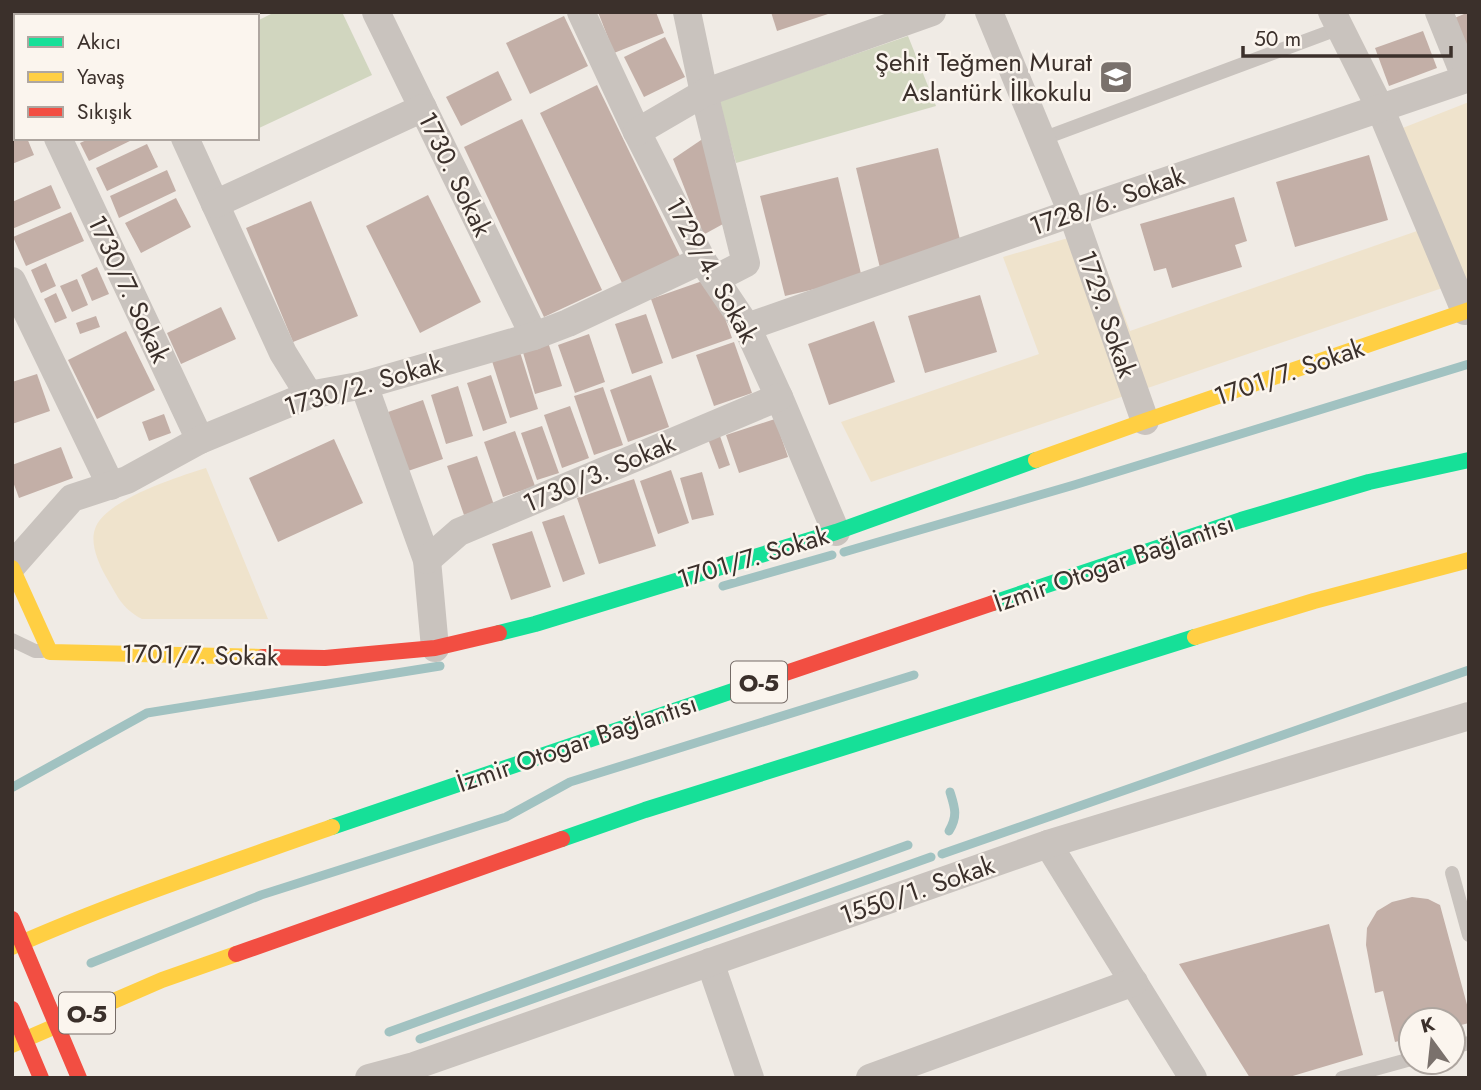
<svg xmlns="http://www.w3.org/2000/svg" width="1481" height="1090" font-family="Jost,sans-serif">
  <rect width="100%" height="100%" fill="#f0ebe5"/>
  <g fill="#d1d6bf">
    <path d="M275,12H342L372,75L257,129V21Z"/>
    <path d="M908,36L936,106L736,163L719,101Z"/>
  </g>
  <g fill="#efe3cc">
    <path d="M1469,102V279L871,482L841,422L1039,354L1003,257L1092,231L1130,331L1440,223L1395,131Z"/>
    <path d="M206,468L268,619H142C121,608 117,595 105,575C98,562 90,543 95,529C104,500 180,476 206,468Z"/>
  </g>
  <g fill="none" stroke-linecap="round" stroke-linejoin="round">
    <g stroke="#a1c2c1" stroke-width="9">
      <path d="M844,552L1074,485L1469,364"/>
      <path d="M723,586L832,555"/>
      <path d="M13,787L147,713L440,666"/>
      <path d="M949,831C958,816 955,808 950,792"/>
      <path d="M942,854L1469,670"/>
      <path d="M91,963L261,895L506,817L570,782L914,675"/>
      <path d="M389,1032L908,845"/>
      <path d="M420,1039L931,857"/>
    </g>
  </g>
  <g fill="#c3afa7">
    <path d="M51,12H120L122,16H53Z"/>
    <path d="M598,12H656L664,33L614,53Z"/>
    <path d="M771,12H831V13L777,31Z"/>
    <path d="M1469,12V56L1452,19Z"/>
    <path d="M564,16L588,66L530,94L506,43Z"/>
    <path d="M1423,31L1437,68L1389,86L1375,48Z"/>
    <path d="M665,37L685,77L644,97L624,57Z"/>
    <path d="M498,71L512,100L461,126L446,97Z"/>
    <path d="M597,85L681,258L623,285L540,113Z"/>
    <path d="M522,119L602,290L544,317L464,147Z"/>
    <path d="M16,128V138H27L34,155L12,164V129Z"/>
    <path d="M91,138H136L89,161L80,143Z"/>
    <path d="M704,138L723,224L703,235L673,159Z"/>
    <path d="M147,144L158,167L107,191L96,168Z"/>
    <path d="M938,148L962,248L880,268L856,168Z"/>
    <path d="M1369,155L1388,220L1295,247L1276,182Z"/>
    <path d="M167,170L176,191L119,218L110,196Z"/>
    <path d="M838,177L862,278L785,296L760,196Z"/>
    <path d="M51,185L61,208L12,229V202Z"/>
    <path d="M428,195L481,302L420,333L366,226Z"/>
    <path d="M1234,197L1247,241L1235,245L1242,267L1172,288L1166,268L1154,271L1140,224Z"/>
    <path d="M176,198L191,227L141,253L125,223Z"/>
    <path d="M311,201L358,316L293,342L246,228Z"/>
    <path d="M71,212L84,241L26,266L13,237Z"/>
    <path d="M46,263L56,286L41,293L31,270Z"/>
    <path d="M97,267L109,294L92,301L81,275Z"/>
    <path d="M711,278L732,338L672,359L651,299Z"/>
    <path d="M77,279L88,305L72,312L60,286Z"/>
    <path d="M56,293L67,318L55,323L44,299Z"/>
    <path d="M980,295L997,352L925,373L908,316Z"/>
    <path d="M221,307L236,339L181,364L167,333Z"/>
    <path d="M646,314L663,363L632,374L615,324Z"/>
    <path d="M96,316L100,327L80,334L76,323Z"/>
    <path d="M874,321L895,382L829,405L808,344Z"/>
    <path d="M126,331L155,390L97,419L68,360Z"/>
    <path d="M589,334L605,382L575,393L558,345Z"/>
    <path d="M548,342L562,386L535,394L522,349Z"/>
    <path d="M734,342L752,393L714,406L696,355Z"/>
    <path d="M520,352L538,409L510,418L492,361Z"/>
    <path d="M37,374L50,411L12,424V382Z"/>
    <path d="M491,375L507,423L483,431L467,383Z"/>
    <path d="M651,375L669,427L628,442L610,390Z"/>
    <path d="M458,386L473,436L446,444L431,395Z"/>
    <path d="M603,387L623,445L594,455L574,396Z"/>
    <path d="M423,400L443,459L408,471L388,412Z"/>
    <path d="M570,406L589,458L562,468L544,415Z"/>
    <path d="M164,414L171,433L149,441L142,422Z"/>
    <path d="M775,419L788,457L739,473L726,435Z"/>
    <path d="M542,426L559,473L537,480L521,433Z"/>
    <path d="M515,431L535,486L503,497L484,442Z"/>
    <path d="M720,436L730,465L719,469L708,439Z"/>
    <path d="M334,439L363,503L278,542L249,478Z"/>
    <path d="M61,447L73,478L19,498L12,479V465Z"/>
    <path d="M477,456L494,505L464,515L447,466Z"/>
    <path d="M671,470L689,523L658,534L640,481Z"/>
    <path d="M702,472L714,515L692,520L680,478Z"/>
    <path d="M634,479L656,546L599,564L577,498Z"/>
    <path d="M564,515L585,574L563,582L542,522Z"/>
    <path d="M532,531L551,587L511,600L492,544Z"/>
    <path d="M1412,897L1428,899L1440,905L1469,1012V1023L1453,1027V1020H1411V1038L1395,1042L1383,991L1375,993L1366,945L1367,928L1377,911L1392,902Z"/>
    <path d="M1329,924L1363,1055L1286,1078H1250L1179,964Z"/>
  </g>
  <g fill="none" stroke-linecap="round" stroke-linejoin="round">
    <g stroke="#c9c3be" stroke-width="14">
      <path d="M1042,139L1340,28"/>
      <path d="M12,640L35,651H42"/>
      <path d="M1452,873L1469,935"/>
      <path d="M1453,1047L1469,1043"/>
      <path d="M1342,1078L1411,1059"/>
    </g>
    <g stroke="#c9c3be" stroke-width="28">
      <path d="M134,12L135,16"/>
      <path d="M376,12L534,336"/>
      <path d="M581,12L637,132L702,260L747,327L779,397L836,532"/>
      <path d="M687,12L704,93L746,263L715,279"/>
      <path d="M989,12L1072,213L1145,421"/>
      <path d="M1332,12L1380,108L1465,311"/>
      <path d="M1439,12L1466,79"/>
      <path d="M637,132L704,93L932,12"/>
      <path d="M58,138L200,440"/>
      <path d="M185,138L283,353L309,395"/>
      <path d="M215,204L423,108"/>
      <path d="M12,281L111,486"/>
      <path d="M747,327L1072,213L1469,78"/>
      <path d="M364,385L427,560L435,648"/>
      <path d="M427,560L459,532L779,397"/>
      <path d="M12,566L72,498L127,480L200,440L309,395L364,385L534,336L568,323L702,260"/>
      <path d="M1048,844L1193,1078"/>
      <path d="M710,962L750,1078"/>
      <path d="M369,1078L414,1066L1048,844L1469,716"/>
      <path d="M870,1078L1134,982"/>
    </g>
    <g stroke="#16e098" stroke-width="16">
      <path d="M12,118L16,116"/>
      <path d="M993,603L1241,520L1369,482L1469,460"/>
      <path d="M499,633L535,624L836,532L1036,460"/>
      <path d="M332,827L765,680"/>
      <path d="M562,839L645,810L1195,637"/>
    </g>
    <g stroke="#ffcf43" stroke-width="16">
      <path d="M226,16L232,12"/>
      <path d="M1036,460L1145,421L1469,310"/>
      <path d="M12,568L50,652L263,657"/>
      <path d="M1195,637L1314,601L1469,560"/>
      <path d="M12,947C116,901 225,865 332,827"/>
      <path d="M12,1045L162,980L236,954"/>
    </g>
    <g stroke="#f24e42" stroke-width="16">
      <path d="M263,657L325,658L435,648L499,633"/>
      <path d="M765,680L993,603"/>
      <path d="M12,919L79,1078"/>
      <path d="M236,954L562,839"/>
      <path d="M12,1009L41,1078"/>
    </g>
  </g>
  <defs>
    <g id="school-square" transform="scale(1.75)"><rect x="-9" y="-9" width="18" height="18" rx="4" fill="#7a716c" stroke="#fbf5ee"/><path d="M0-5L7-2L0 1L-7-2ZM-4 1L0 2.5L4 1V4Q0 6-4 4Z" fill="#fff"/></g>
  </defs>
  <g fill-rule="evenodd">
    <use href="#school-square" x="1116" y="77"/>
  </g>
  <g text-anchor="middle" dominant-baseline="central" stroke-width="5" stroke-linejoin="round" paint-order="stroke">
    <g fill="#fbf5ee" stroke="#756b66" stroke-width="2">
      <rect x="731" y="661.5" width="56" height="41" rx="5"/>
      <rect x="59" y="992.5" width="56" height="41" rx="5"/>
    </g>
    <g font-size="24" font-weight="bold" fill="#3b302b">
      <text x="759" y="682">O-5</text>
      <text x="87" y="1013">O-5</text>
    </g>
    <g font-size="26" fill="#3b302b" stroke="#fbf5ee" text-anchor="end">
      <text x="1092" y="62">Şehit Teğmen Murat<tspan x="1092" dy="30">Aslantürk İlkokulu</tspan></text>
    </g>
    <g font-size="26" fill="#3b302b" stroke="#fbf5ee">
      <text transform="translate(455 174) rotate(64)">1730. Sokak</text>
      <text transform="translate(1107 201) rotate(-19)">1728/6. Sokak</text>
      <text transform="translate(712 270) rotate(61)">1729/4. Sokak</text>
      <text transform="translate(129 289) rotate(65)">1730/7. Sokak</text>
      <text transform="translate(1107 314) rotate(71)">1729. Sokak</text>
      <text transform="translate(1289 372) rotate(-19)">1701/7. Sokak</text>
      <text transform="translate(363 385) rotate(-16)">1730/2. Sokak</text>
      <text transform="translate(599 473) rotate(-23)">1730/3. Sokak</text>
      <text transform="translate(753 557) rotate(-17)">1701/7. Sokak</text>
      <text transform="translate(1114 563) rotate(-19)">İzmir Otogar Bağlantısı</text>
      <text transform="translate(200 655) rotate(1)">1701/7. Sokak</text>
      <text transform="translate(577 743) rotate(-19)">İzmir Otogar Bağlantısı</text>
      <text transform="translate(917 890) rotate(-19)">1550/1. Sokak</text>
    </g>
  </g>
  <rect width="1481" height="1090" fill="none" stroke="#3b302b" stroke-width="28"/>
  <rect x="14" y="14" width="245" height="126" fill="#fbf5ee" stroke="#aea6a0" stroke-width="2"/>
  <rect x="28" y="37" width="35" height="10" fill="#16e098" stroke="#aea6a0" stroke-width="2"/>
  <text x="77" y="49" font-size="21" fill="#3b302b">Akıcı</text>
  <rect x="28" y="72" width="35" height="10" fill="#ffcf43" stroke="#aea6a0" stroke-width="2"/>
  <text x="77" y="84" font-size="21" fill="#3b302b">Yavaş</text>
  <rect x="28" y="107" width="35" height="10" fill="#f24e42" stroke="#aea6a0" stroke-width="2"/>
  <text x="77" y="119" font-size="21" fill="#3b302b">Sıkışık</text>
  <g transform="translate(1432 1041) rotate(345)"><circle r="33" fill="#fbf5ee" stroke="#aea6a0" stroke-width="2"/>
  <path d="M0-5L12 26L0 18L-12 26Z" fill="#7a716c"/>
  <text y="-10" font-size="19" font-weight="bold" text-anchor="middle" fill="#3b302b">K</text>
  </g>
  <path d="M1243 46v10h208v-10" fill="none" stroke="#3b302b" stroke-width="3.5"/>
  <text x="1254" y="46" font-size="21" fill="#3b302b" stroke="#fbf5ee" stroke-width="5" paint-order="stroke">50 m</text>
</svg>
